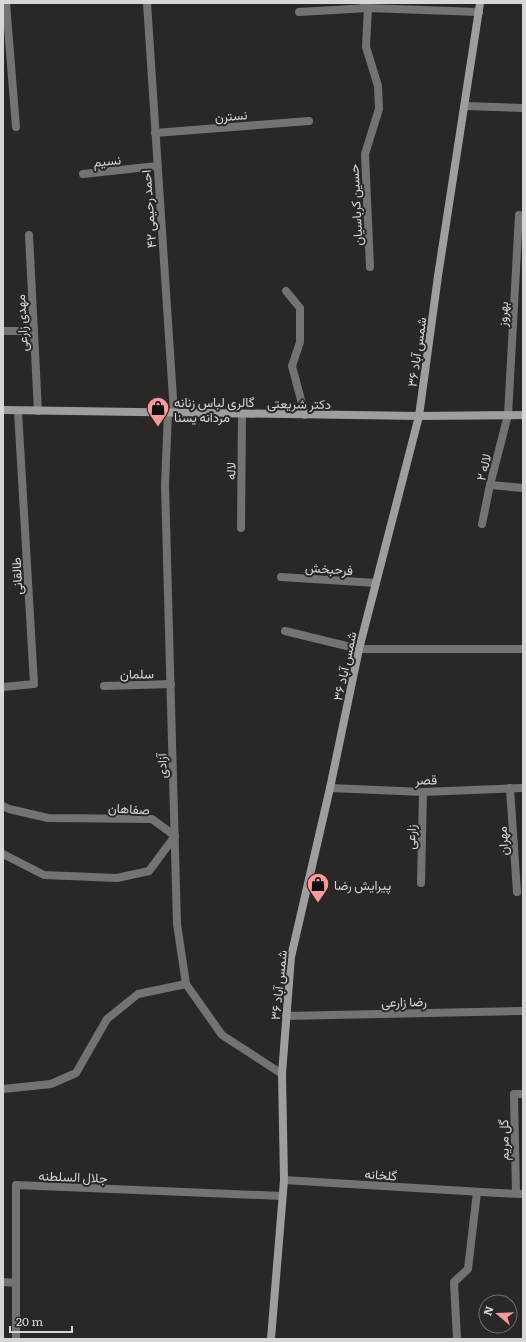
<svg xmlns="http://www.w3.org/2000/svg" width="526" height="1342" font-family="Literata,Vazirmatn,serif">
  <rect width="100%" height="100%" fill="#2b2727"/>
  <g fill="none" stroke-linecap="round" stroke-linejoin="round">
    <g stroke="#757272" stroke-width="8">
      <path d="M6,3L16,127"/>
      <path d="M147,3L174,413"/>
      <path d="M364,3L368,8L366,47L378,86L379,109L365,154L370,267"/>
      <path d="M299,12L368,8L479,12"/>
      <path d="M465,106L523,108"/>
      <path d="M155,133L309,121"/>
      <path d="M83,174L157,166"/>
      <path d="M29,235L38,411"/>
      <path d="M286,291L300,308V342L292,366L305,415"/>
      <path d="M3,331H34"/>
      <path d="M168,413L165,485L177,924L186,984L222,1035L282,1074"/>
      <path d="M490,485L523,488"/>
      <path d="M482,524L490,485L508,415L519,215"/>
      <path d="M241,528L242,414"/>
      <path d="M281,577L376,583"/>
      <path d="M285,631L359,649H523"/>
      <path d="M104,686L171,684"/>
      <path d="M3,687L34,684L18,411"/>
      <path d="M330,788L423,792L523,788"/>
      <path d="M510,788L517,892"/>
      <path d="M3,806L9,809L48,818L152,819L175,836L149,871L117,878L44,875L3,854"/>
      <path d="M421,883L423,792"/>
      <path d="M286,1016L523,1011"/>
      <path d="M3,1089L51,1084L76,1073L107,1019L138,994L186,984"/>
      <path d="M284,1180L498,1193L523,1194"/>
      <path d="M516,1193L514,1094H523"/>
      <path d="M3,1282L16,1283"/>
      <path d="M16,1339V1185L282,1196"/>
      <path d="M457,1339L454,1282L468,1269L477,1192"/>
    </g>
    <g stroke="#a09d9c" stroke-width="8">
      <path d="M3,410L419,416L523,415"/>
      <path d="M271,1339L284,1180L282,1074L291,957L330,788L359,649L419,416L438,276L480,3"/>
    </g>
  </g>
  <defs>
    <g id="shop-pin" transform="scale(1.15)"><path d="M0 17L-7.5 6A9.5 9.5 0 1 1 7.5 6Z" fill="#f59b9b" stroke="#2b2727"/><path d="M-5-2.5h2.3a2.7 3.5 0 0 1 5.4 0H5L5.5 6h-11ZM-1.5-2.5h3a1.5 2.3 0 0 0-3 0Z" fill="#111"/></g>
  </defs>
  <g fill-rule="evenodd">
    <use href="#shop-pin" x="158" y="408"/>
    <use href="#shop-pin" x="318" y="884"/>
  </g>
  <g text-anchor="middle" dominant-baseline="central" stroke-width="4" stroke-linejoin="round" paint-order="stroke">
    <g font-size="13" fill="#d7d5d5" stroke="#2b2727">
      <text transform="translate(231 115) rotate(-4)">نسترن</text>
      <text transform="translate(107 160) rotate(-6)">نسیم</text>
      <text transform="translate(355 205) rotate(-93)">حسین کرباسیان</text>
      <text transform="translate(148 209) rotate(-94)">۴۲ احمد رحیمی</text>
      <text transform="translate(502 314) rotate(-87)">بهروز</text>
      <text transform="translate(21 323) rotate(-93)">مهدی زارعی</text>
      <text transform="translate(416 352) rotate(-82)">شمس آباد ۳۶</text>
      <text transform="translate(299 403) rotate(1)">دکتر شریعتی</text>
      <text transform="translate(483 467) rotate(-76)">لاله ۲</text>
      <text transform="translate(230 471) rotate(-89)">لاله</text>
      <text transform="translate(329 568) rotate(4)">فرحبخش</text>
      <text transform="translate(16 576) rotate(-93)">طالقانی</text>
      <text transform="translate(344 666) rotate(-78)">شمس آباد ۳۶</text>
      <text transform="translate(137 673) rotate(-1)">سلمان</text>
      <text transform="translate(161 766) rotate(-92)">آزادی</text>
      <text transform="translate(426 779) rotate(-1)">قصر</text>
      <text transform="translate(129 808) rotate(3)">صفاهان</text>
      <text transform="translate(410 837) rotate(-88)">زارعی</text>
      <text transform="translate(502 841) rotate(-94)">مهران</text>
      <text transform="translate(278 985) rotate(-84)">شمس آباد ۳۶</text>
      <text transform="translate(404 1001) rotate(-1)">رضا زارعی</text>
      <text transform="translate(503 1140) rotate(-91)">گل مریم</text>
      <text transform="translate(381 1174) rotate(4)">گلخانه</text>
      <text transform="translate(73 1176) rotate(2)">جلال السلطنه</text>
    </g>
    <g font-size="13" fill="#d7d5d5" stroke="#2b2727" text-anchor="start">
      <text x="174" y="401">گالری لباس زنانه<tspan x="174" dy="15">مردانه یسنا</tspan></text>
      <text x="334" y="884">پیرایش رضا</text>
    </g>
  </g>
  <rect width="526" height="1342" fill="none" stroke="#d7d5d5" stroke-width="8"/>
  <g transform="translate(498 1314) rotate(289)"><circle r="19" fill="#2b2727" stroke="#706d6d"/>
  <path d="M0-3L7 15L0 10L-7 15Z" fill="#f59b9b"/>
  <text y="-6" font-size="11" font-weight="bold" text-anchor="middle" fill="#d7d5d5">N</text>
  </g>
  <path d="M10 1326v6h62v-6" fill="none" stroke="#d7d5d5" stroke-width="2"/>
  <text x="16" y="1326" font-size="12" fill="#d7d5d5" stroke="#2b2727" stroke-width="3" paint-order="stroke">20 m</text>
</svg>
